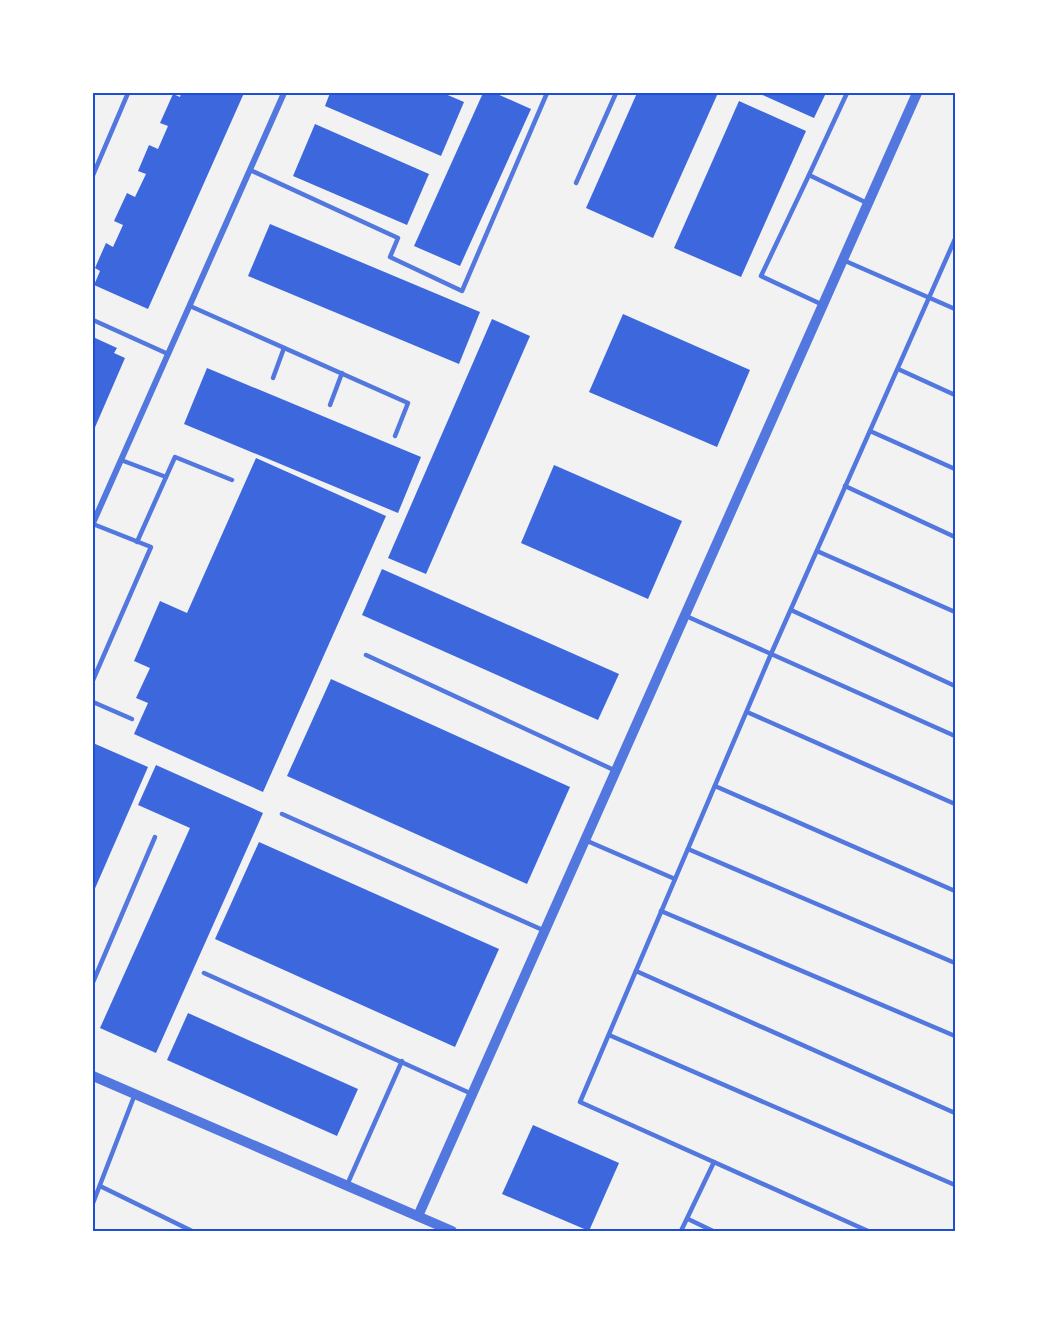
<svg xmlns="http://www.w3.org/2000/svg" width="1048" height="1324" font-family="'Noto Serif',serif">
  <rect width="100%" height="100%" fill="#f2f2f2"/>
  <g fill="#3d67dc">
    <path d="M181,93H244L148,309L94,285L100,271L95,268L106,243L113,247L123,225L114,221L127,193L135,197L146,174L138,171L149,145L158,149L168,126L160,123L173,94L180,97Z"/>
    <path d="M330,93H443L464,102L441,156L325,106Z"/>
    <path d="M483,93H495L531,109L460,266L414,246Z"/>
    <path d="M637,93H718L653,238L586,208Z"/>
    <path d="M758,93H826L814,118Z"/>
    <path d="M739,101L806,131L741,277L674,248Z"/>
    <path d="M315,124L429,174L407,225L293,176Z"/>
    <path d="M270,224L480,312L459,364L248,276Z"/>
    <path d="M623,314L750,370L717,447L589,392Z"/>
    <path d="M492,319L530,336L426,574L388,558Z"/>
    <path d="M93,337L117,348L114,353L125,358L93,432Z"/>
    <path d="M207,368L421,457L398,513L184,424Z"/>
    <path d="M256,458L386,516L263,792L134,734L148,703L136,698L150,668L134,661L160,601L187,613Z"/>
    <path d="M554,465L682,521L648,599L521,543Z"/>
    <path d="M382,569L619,674L598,720L362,615Z"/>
    <path d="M331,679L570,787L527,884L287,776Z"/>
    <path d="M93,743L148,767L93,893Z"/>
    <path d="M156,765L263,813L156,1053L100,1028L190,828L138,805Z"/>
    <path d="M259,842L499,949L455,1047L215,939Z"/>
    <path d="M188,1013L358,1089L337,1136L167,1060Z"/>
    <path d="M533,1125L619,1163L589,1231L502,1194Z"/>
  </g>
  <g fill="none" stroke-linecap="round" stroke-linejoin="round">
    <g stroke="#5277de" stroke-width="4.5">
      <path d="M250,170L398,238L390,257L462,291L547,93"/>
      <path d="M93,175L128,93"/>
      <path d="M809,175L847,93"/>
      <path d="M576,183L616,93"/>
      <path d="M843,260L955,309"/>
      <path d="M823,305L761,276L809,175L867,203"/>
      <path d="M190,306L408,403L395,436"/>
      <path d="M93,320L168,354"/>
      <path d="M898,369L955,395"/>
      <path d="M273,378L284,348"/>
      <path d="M330,405L342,373"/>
      <path d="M870,431L955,469"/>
      <path d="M121,460L166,477"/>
      <path d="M845,486L955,537"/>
      <path d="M93,524L151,547L93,680"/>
      <path d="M137,542L175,457L232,480"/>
      <path d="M817,551L955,612"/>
      <path d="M791,610L955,686"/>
      <path d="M686,616L955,736"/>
      <path d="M366,655L616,771"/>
      <path d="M93,702L132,719"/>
      <path d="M747,712L955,804"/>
      <path d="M715,786L955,891"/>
      <path d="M282,814L545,931"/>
      <path d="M585,840L675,879"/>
      <path d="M688,849L955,963"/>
      <path d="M661,911L955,1036"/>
      <path d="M636,971L955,1113"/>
      <path d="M204,973L472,1094"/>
      <path d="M93,982L155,837"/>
      <path d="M609,1035L955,1185"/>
      <path d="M347,1185L402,1061"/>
      <path d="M100,1186L192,1231"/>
      <path d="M93,1203L135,1094"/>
      <path d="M688,1219L713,1231"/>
      <path d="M681,1231L714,1162"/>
      <path d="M868,1231L580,1102L771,654L955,239"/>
    </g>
    <path stroke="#5277de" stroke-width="6" d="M93,523L284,93"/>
    <g stroke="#5277de" stroke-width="10">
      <path d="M93,1076L452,1231"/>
      <path d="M418,1216L917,93"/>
    </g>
  </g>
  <rect width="1048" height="1324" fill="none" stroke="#ffffff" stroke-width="189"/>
  <rect x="94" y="94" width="860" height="1136" fill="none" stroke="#1d4ed8" stroke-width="2"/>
</svg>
